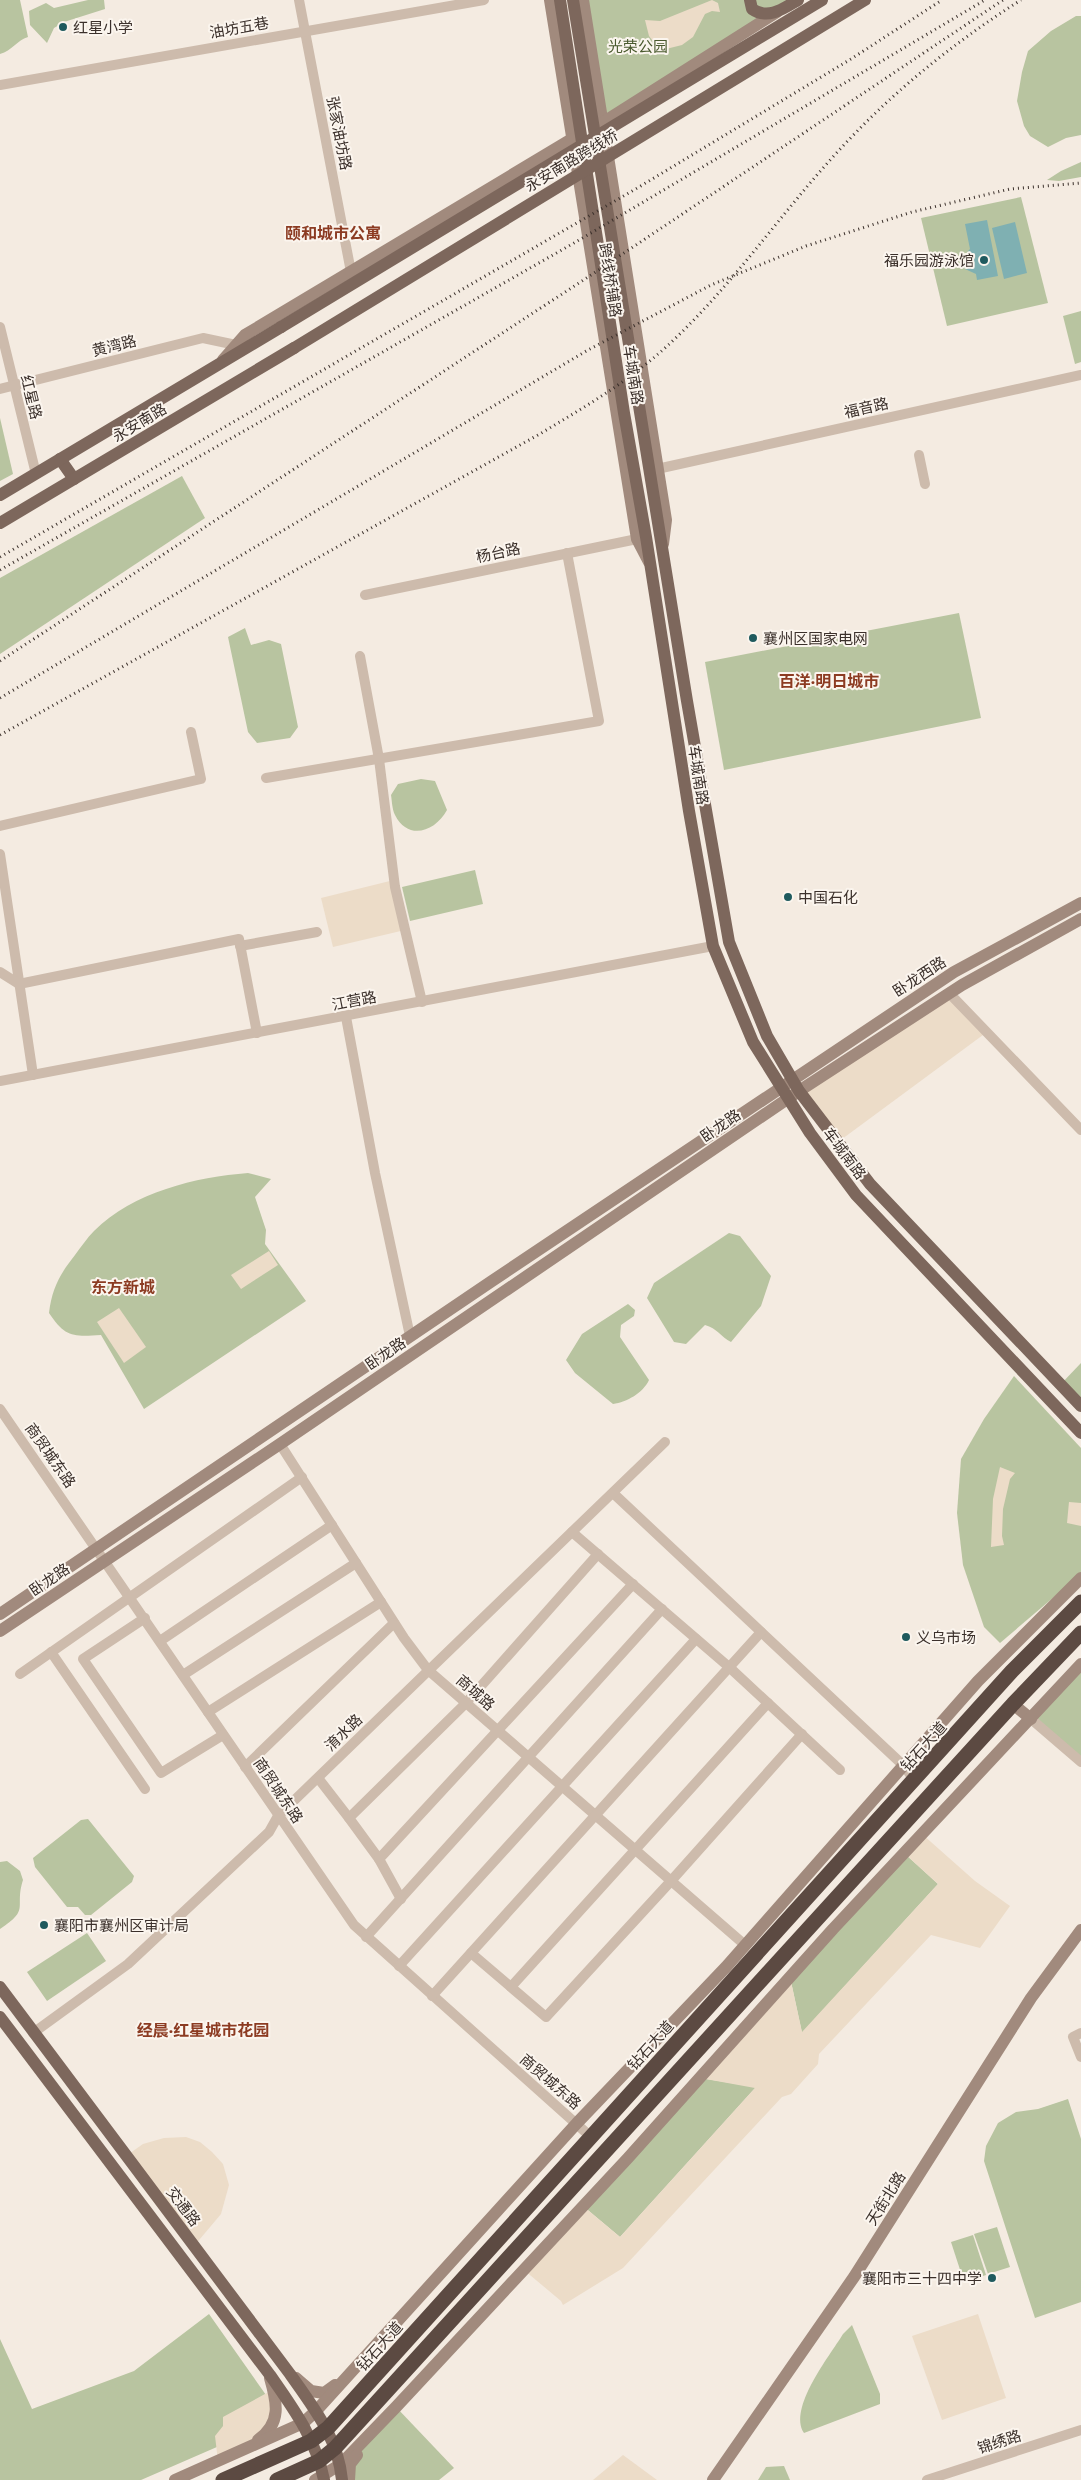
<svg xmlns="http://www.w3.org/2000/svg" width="1081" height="2480" font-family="Lato,'Noto Sans SC',sans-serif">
  <rect width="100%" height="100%" fill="#f4ebe1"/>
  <g fill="#b8c4a0">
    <path d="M0,0H20L28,37C17,40 12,51 0,54Z"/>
    <path d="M88,0H104L105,9L64,22L54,28L47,43L30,25L29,11L46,3L54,8Z"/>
    <path d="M583,0H798L602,123Z"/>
    <path d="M1076,16H1081V135L1066,138L1048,147L1030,136L1024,126L1017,101L1022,72L1028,51L1051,31Z"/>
    <path d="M1081,162V177L1059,181L1047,180L1061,171Z"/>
    <path d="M1021,197L1048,303L947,326L921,218Z"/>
    <path d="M1081,311V362L1075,364L1063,316Z"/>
    <path d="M0,418L13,474L0,481Z"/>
    <path d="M182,476L205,518L0,654V578Z"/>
    <path d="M959,613L981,718L724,770L705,662Z"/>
    <path d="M245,628L251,645L269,640L281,644L298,727L290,738L257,743L248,732L228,637Z"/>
    <path d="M421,779L435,781L447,810C435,832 408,841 395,815C392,809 392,801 391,795L398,784Z"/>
    <path d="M475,870L483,904L410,921L402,887Z"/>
    <path d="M248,1173L271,1179L255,1197L266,1230L265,1244L306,1301L144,1409L101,1335C73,1337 65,1337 49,1313C52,1288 60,1274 75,1255C81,1247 87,1238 94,1231C133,1192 196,1177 248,1173Z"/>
    <path d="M729,1233L740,1236L771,1276L761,1306L731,1342C721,1337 717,1328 705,1325L686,1344L674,1342L647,1298L654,1283Z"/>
    <path d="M628,1304L635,1310L634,1316L621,1325L620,1337L649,1380C643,1393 627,1402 613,1404L575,1373L566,1360L582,1334Z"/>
    <path d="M1081,1363V1406L1060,1385Z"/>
    <path d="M1014,1376L1081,1448V1574L1000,1643L984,1627L963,1565L957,1513L961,1459L984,1419Z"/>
    <path d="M1081,1664V1762L1031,1719Z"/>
    <path d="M88,1819L134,1876L132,1882L91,1915H85L78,1907H67L35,1867L33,1858L81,1820Z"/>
    <path d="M904,1853L938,1884L802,2033L790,1977Z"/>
    <path d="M7,1861L20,1871L23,1880C14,1908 31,1909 0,1929V1862Z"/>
    <path d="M87,1933L106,1961L47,2001L27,1972Z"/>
    <path d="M700,2078L756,2087L620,2237L583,2206Z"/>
    <path d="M1068,2099L1081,2139V2302L1035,2318L984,2161L986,2146L998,2123L1016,2112L1038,2109Z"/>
    <path d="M997,2227L1010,2267L988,2274L974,2234Z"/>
    <path d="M973,2235L986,2275L964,2282L951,2242Z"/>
    <path d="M209,2314L266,2395L263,2427L141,2480H0V2339L32,2409L134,2371Z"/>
    <path d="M852,2325L880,2394V2404L804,2433C788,2408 829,2357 843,2334Z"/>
    <path d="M396,2407L454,2468L439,2480H349L350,2464Z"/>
    <path d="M784,2466L790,2480H758L766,2467Z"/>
  </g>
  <g fill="#ecdcc8">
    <path d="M712,0L718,3L720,12L712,11L705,14L693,37L682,45L666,49L655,44L649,36L645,20L660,21Z"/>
    <path d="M394,880L405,930L333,947L321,898Z"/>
    <path d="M949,993L987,1032L838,1142L799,1091Z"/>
    <path d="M269,1251L278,1265L241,1289L231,1275Z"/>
    <path d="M119,1308L146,1347L124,1363L97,1322Z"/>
    <path d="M1000,1467L1015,1473L1010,1479L1003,1509L1002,1536L1004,1545L991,1547L993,1499Z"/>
    <path d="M1069,1502L1081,1503V1526L1067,1523Z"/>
    <path d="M922,1834L975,1881L1010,1906L980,1948L931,1935L819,2054L818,2064L791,2094L782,2097L623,2268L563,2305L561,2301L524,2270L583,2206L620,2237L755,2088L700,2078L790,1977L802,2032L938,1884L904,1853Z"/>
    <path d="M186,2137L200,2142L212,2152L223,2164L229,2185L221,2214L194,2246L126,2156L143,2144L164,2138Z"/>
    <path d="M978,2314L1006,2398L942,2420L912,2336Z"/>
    <path d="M274,2389L278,2404L262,2437L218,2461L215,2436L223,2426V2417Z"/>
    <path d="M623,2455L657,2480H593Z"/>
  </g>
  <g fill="#7fb0b2">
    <path d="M987,220L998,276L977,280L976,274L965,269C962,261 964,255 970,249L965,224Z"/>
    <path d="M1015,222L1027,273L1004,279L992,228Z"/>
  </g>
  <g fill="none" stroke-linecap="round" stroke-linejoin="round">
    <g stroke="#cdbbac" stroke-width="10">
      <path d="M299,0L351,272"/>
      <path d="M0,85L484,0"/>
      <path d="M0,327L36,474"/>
      <path d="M0,389L203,338L236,345"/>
      <path d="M919,455L925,484"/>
      <path d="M657,469L1081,375"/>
      <path d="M365,595L637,539"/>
      <path d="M360,656L379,759L395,887L422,1002"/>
      <path d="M266,778L599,721L567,553"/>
      <path d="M0,826L201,779L191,732"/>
      <path d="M0,854L33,1075"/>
      <path d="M240,946L317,932"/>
      <path d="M0,972L19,984L239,939L257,1033"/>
      <path d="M949,993L1081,1130"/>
      <path d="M346,1017L375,1173L410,1336"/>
      <path d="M0,1081L713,946"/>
      <path d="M0,1409L354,1925L591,2137"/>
      <path d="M280,1444L404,1638L428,1670L745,1945"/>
      <path d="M613,1493L904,1766L915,1781"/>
      <path d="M572,1532L729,1667L840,1770"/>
      <path d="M145,1618L83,1659L161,1773L223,1735"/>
      <path d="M160,1641L332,1525"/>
      <path d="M51,1652L145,1789"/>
      <path d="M20,1674L302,1477"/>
      <path d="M183,1675L356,1563"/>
      <path d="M208,1712L381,1602"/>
      <path d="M1031,1719L1081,1762"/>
      <path d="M245,1767L394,1623"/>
      <path d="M318,1778L349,1818"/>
      <path d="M379,1859L349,1818L466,1703L598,1554"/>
      <path d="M401,1899L379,1859L633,1584"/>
      <path d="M366,1937L662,1609"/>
      <path d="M471,1953L546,2017L671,1881L802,1734"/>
      <path d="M399,1966L696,1639"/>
      <path d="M511,1987L768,1703"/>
      <path d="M432,1996L761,1632"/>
      <path d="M33,2033L128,1964L269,1832L278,1816L665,1442"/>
      <path d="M1081,2033L1073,2037L1081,2057"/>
      <path d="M927,2480L1081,2430"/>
    </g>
    <g stroke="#a18a7d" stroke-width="12">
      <path d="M550,0L637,539L649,562"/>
      <path d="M583,0L666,520L663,544"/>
      <path d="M602,123L777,12"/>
      <path d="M223,360L245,335L572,139"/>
      <path d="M0,1614L492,1281L954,972L1081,903"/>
      <path d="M0,1631L280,1444L799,1091L962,985L1081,919"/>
      <path d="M1013,1704L1031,1719"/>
      <path d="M296,2378L311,2391L324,2393L335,2385"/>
      <path d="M258,2440C282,2423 277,2402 270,2378"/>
      <path d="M175,2480L303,2423L316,2411L577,2123L726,1967L978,1681L1081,1578"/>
      <path d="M315,2480L341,2464L396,2407L628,2158L833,1929L1081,1664"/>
      <path d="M349,2480L350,2464L357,2455"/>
      <path d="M713,2480L854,2277L1031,1998L1081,1930"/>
    </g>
    <g stroke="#7d675c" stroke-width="12">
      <path d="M560,0L624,413L646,537L689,811L713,946L753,1042L810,1133L856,1195L1081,1433"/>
      <path d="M573,0L687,701L729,942L767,1036L799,1091L870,1184L1081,1406"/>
      <path d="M750,0L752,9C768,20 783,9 798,0"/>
      <path d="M60,459L74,479"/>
      <path d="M0,495L281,327"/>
      <path d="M0,523L294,348"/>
      <path d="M0,1987L290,2374C314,2408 338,2438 342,2480"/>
      <path d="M0,2017L270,2375C293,2408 316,2439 324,2480"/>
    </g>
    <g stroke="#5c4a42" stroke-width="15">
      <path d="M223,2480L311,2441L328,2428L1012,1671L1081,1602"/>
      <path d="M277,2480L319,2461L335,2448L1013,1704L1081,1633"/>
    </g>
    <g stroke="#3b302b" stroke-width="3" stroke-dasharray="1 4" stroke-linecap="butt">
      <path d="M0,557L639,187L851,59L942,0"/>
      <path d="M0,570L574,243L985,0"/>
      <path d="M0,661L582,281L1003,0"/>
      <path d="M0,698L588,350L711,285L806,246L912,212L1010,189L1081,183"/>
      <path d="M0,735L538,435C583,408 628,382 666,347C732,287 782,211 843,146C895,90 956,41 1021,0"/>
    </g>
    <g stroke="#7d675c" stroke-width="12">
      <path d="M281,327L822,0"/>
      <path d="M294,348L865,0"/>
    </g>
  </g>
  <g fill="#1f5a5e" stroke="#fbf5ee" stroke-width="2">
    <circle cx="63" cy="27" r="5"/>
    <circle cx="984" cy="260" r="5"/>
    <circle cx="753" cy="638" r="5"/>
    <circle cx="788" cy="897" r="5"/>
    <circle cx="906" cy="1637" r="5"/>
    <circle cx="44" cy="1925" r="5"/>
    <circle cx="992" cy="2278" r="5"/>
  </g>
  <g text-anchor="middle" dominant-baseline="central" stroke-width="4" stroke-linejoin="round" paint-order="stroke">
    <g font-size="15" fill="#3b302b" stroke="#fbf5ee" text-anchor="start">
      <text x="73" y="27">红星小学</text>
      <text x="974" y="260" text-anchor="end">福乐园游泳馆</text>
      <text x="763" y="638">襄州区国家电网</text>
      <text x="798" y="897">中国石化</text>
      <text x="916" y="1637">义乌市场</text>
      <text x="54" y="1925">襄阳市襄州区审计局</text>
      <text x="982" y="2278" text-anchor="end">襄阳市三十四中学</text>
    </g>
    <g font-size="15" fill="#3b302b" stroke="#fbf5ee">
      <text transform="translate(239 27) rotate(-10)">油坊五巷</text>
      <text transform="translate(340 133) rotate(79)">张家油坊路</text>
      <text transform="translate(571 160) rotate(-31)">永安南路跨线桥</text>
      <text transform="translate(611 280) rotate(81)">跨线桥辅路</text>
      <text transform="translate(114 345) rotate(-14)">黄湾路</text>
      <text transform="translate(634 375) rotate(81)">车城南路</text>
      <text transform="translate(32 397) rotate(76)">红星路</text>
      <text transform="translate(866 407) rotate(-13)">福音路</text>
      <text transform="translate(139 422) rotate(-31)">永安南路</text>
      <text transform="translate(498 552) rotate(-12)">杨台路</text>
      <text transform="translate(699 775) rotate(81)">车城南路</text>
      <text transform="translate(919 976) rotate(-33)">卧龙西路</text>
      <text transform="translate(354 1000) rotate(-11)">江营路</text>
      <text transform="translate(720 1125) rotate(-34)">卧龙路</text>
      <text transform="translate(845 1153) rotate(53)">车城南路</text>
      <text transform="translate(385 1353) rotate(-34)">卧龙路</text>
      <text transform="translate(51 1455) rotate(55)">商贸城东路</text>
      <text transform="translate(49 1579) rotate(-34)">卧龙路</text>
      <text transform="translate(476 1692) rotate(41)">商城路</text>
      <text transform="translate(343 1732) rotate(-44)">淯水路</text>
      <text transform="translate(923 1746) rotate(-48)">钻石大道</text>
      <text transform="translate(279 1790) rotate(56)">商贸城东路</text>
      <text transform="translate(650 2045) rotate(-48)">钻石大道</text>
      <text transform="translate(551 2081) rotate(41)">商贸城东路</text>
      <text transform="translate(885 2198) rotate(-58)">天街北路</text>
      <text transform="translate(184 2206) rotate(53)">交通路</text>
      <text transform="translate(379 2346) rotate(-48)">钻石大道</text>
      <text transform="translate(999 2441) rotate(-18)">锦绣路</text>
    </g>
    <g font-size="15" fill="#4a5a2e" stroke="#fbf5ee">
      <text x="638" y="46">光荣公园</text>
    </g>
    <g font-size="16" font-weight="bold" fill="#8c3b22" stroke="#fbf5ee">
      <text x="333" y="232">颐和城市公寓</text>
      <text x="829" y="680">百洋·明日城市</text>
      <text x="123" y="1286">东方新城</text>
      <text x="203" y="2029">经晨·红星城市花园</text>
    </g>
  </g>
</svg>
